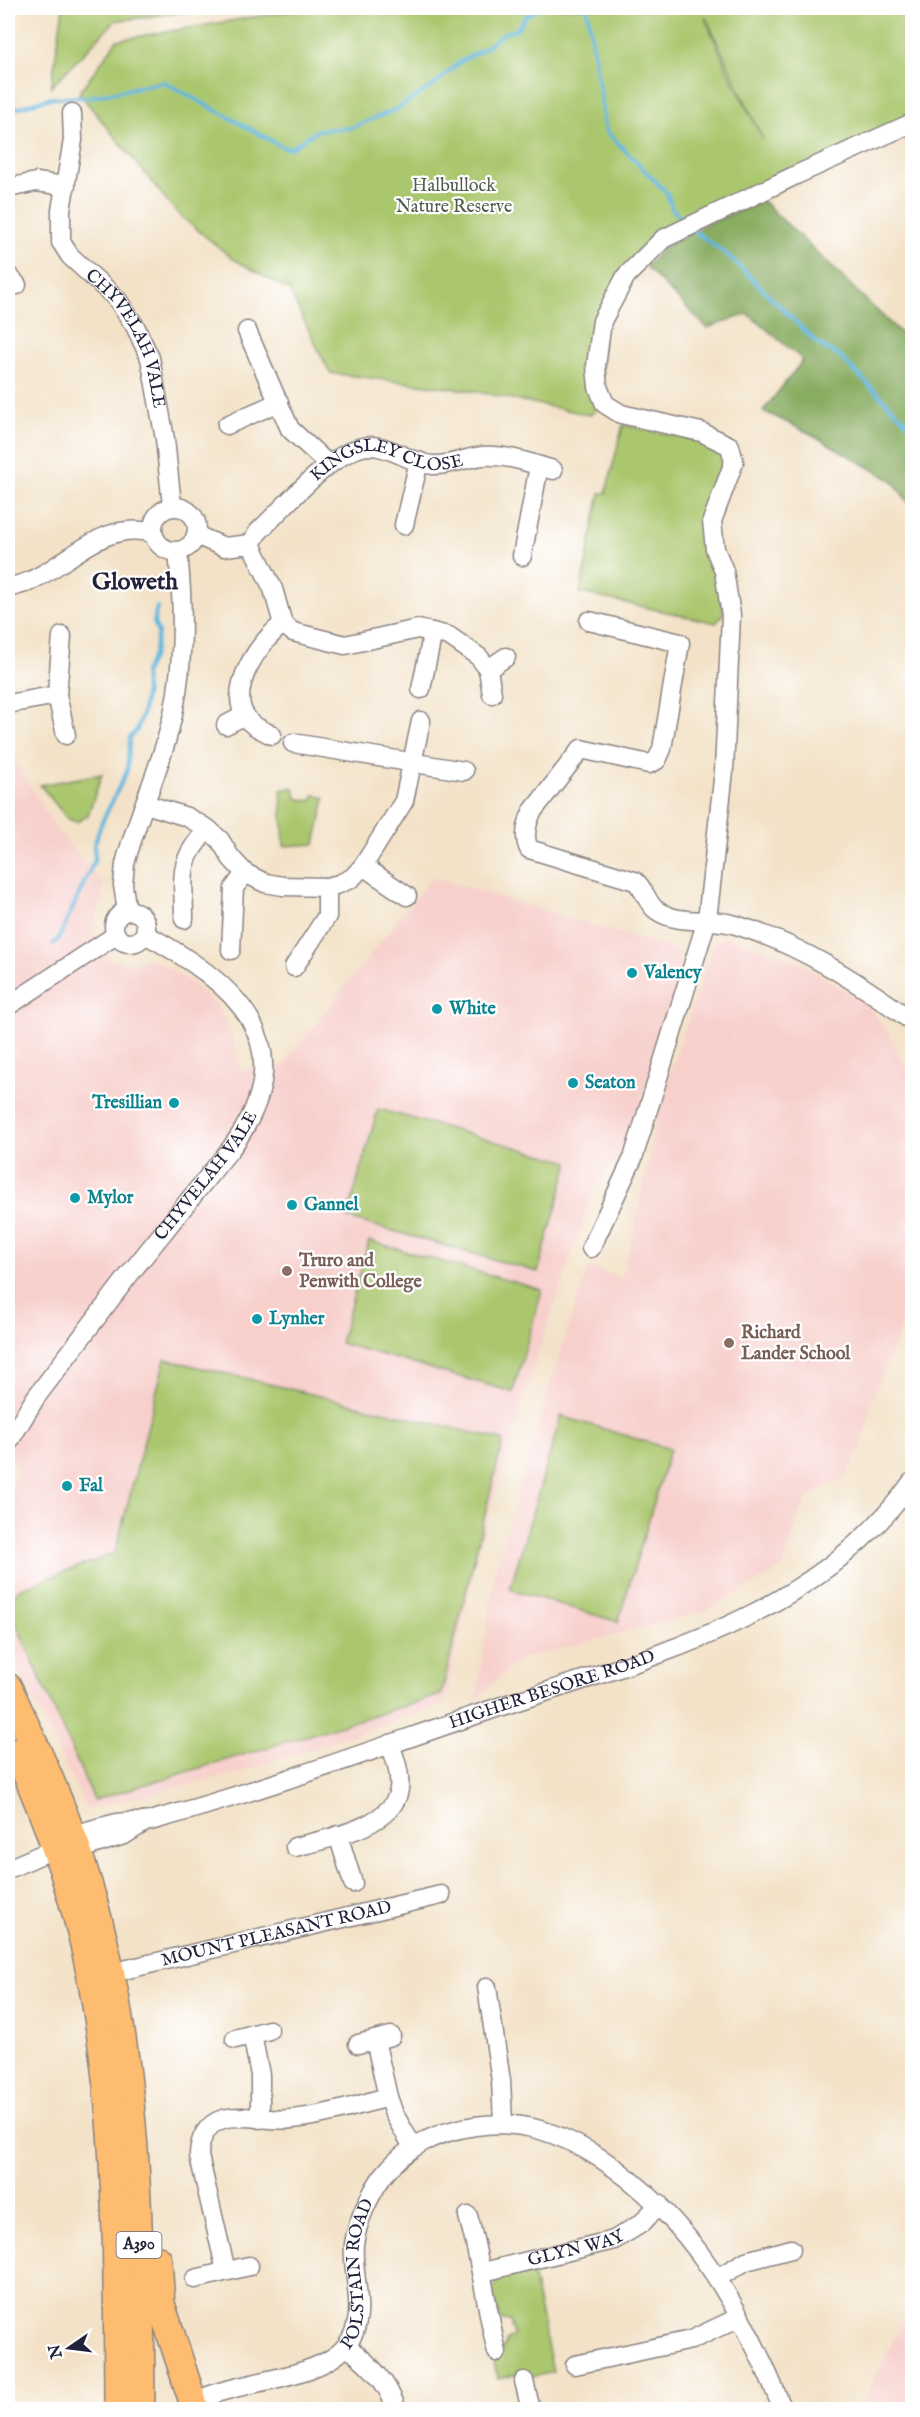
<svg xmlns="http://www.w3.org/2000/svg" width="920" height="2417" font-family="'IM FELL English',serif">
  <rect width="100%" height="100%" fill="#fff"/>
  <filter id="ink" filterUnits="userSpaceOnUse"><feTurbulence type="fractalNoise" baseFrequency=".0167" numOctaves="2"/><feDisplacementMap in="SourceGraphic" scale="12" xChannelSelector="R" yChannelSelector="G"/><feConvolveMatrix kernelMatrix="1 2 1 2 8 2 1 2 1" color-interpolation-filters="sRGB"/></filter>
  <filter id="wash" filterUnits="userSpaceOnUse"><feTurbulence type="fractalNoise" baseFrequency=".008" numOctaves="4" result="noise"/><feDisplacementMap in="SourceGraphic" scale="24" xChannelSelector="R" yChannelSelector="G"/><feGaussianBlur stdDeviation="1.35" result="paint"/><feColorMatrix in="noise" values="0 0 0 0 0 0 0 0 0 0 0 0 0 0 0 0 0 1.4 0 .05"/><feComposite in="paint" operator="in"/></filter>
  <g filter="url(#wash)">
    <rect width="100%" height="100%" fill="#f3e2c7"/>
    <g fill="#f7d0cc">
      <path d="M8,749L55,827L103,884L101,906L91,930L109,960L135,963L150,958L188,980L218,1006L233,1036L240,1069L281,1067L432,877L679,951L682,974L626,1147L595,1187L537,1356L478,1551L445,1704L238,1773L87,1809L8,1649V1504L18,1467L8,1457Z"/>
      <path d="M727,937L796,960L863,1001L888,1031L912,1079V1303L874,1394L862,1445L845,1478L808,1497L800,1512L783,1568L704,1612L520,1659L476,1699L496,1566L550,1384L588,1267L621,1278L636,1224L658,1109L714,941Z"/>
      <path d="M912,2308V2409H860L898,2330Z"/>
    </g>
    <g fill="#abc76e" stroke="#667454" stroke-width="1.5" fill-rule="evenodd">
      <path d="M63,8H215L115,21L51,87Z"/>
      <path d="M308,8H912V123L653,246L602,321V405L590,415L474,391L330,373L289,290L233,259L178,214L79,93L117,40ZM705,18H706L763,140L728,71Z"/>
      <path d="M623,425L700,441L724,450L727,461L706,517L724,613L716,623L580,593L600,493H606Z"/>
      <path d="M102,774L88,815L77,822L68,819L40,785Z"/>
      <path d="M293,787L298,799L312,801L314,795L325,798L315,844L284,846L281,790Z"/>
      <path d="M378,1109L569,1162L538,1272L347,1218Z"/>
      <path d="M369,1241L542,1290L513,1392L340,1343Z"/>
      <path d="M165,1359L503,1440L441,1695L94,1800L8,1605L19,1589L115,1553Z"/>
      <path d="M561,1416L670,1449L618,1622L510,1589Z"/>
      <path d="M531,2268L553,2372L519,2380L518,2374L498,2379L493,2357L504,2347L507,2340L514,2336L510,2321L499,2319L491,2291L499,2278Z"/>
    </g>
    <path fill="#88ac61" stroke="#55674e" stroke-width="1.5" d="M763,201L912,344V508L893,481L811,434L763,411L803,360L748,314L707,328L646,267L663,248L705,225Z"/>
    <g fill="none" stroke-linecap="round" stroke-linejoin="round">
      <g stroke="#61b7de" stroke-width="4">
        <path d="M587,8L606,131L667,193L672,209L686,222"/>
        <path d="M8,111L50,98L90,97L164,82L283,147L291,148L318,130L351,128L397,109L434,85L460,62L485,48L504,33L516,30L526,16L540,8"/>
        <path d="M693,230L730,257L817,343L839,356L912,427"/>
        <path d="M53,944L59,938L95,859L94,846L101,824L127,771L130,737L137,730L143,711L146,690L144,674L154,654L158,633L154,622L157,607"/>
      </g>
    </g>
  </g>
  <g filter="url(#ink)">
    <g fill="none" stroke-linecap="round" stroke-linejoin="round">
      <g stroke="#8a8281" stroke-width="21">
        <g id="minor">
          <path id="s1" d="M72,113L73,140L61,210V242L70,256L117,299L135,326L150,358L165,439L172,506"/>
          <path d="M8,188L36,182L66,186"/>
          <path d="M8,275L17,285"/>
          <path d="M247,331L290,429L328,464"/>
          <path d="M227,425L279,402"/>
          <circle cx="175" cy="529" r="22"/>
          <path d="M404,525L419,461"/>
          <path id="s2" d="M196,535L224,547L251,544L258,532C283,509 337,444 372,446C393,447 412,464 433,465C450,466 465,458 482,456C507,454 530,463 553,470"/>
          <path d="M251,544L273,589L283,624L293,632L345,645L418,629L449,636L479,657L488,669L492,694"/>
          <path d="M522,556L539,466"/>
          <path d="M8,588C16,585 26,584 34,579C73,560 105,520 153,533"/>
          <path d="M589,621L680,643L662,749L657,760L649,764L581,749L532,812C527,823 523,837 529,849L635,881C645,889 646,902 656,910C678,926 711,917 736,925C801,945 858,982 912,1021"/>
          <path d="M488,669L506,657"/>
          <path d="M421,689L433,632"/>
          <path d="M57,695L66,735"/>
          <path d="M8,704L57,695L62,636"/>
          <path d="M226,725L245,715"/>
          <path d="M272,735C262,730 251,726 245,716C228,686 260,641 283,624"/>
          <path d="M293,743L464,771"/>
          <path d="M146,804L187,817L208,829L220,840L231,858L245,873L265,883L283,886L327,887L339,884L352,878L363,866L404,801L421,721"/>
          <path d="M363,866L407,896"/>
          <path d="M127,911L123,885L125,864C136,821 155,780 167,738C185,677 184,613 178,551"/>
          <circle cx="130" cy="927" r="16"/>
          <path d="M184,919C184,876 176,863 208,829"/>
          <path d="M231,950L234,888L245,873"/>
          <path d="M294,967L327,916V887"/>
          <path d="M8,1006L116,935"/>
          <path d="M591,1248L633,1158L707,920L724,771L731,615L724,571L715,549L712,521L734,462L730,446L701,432L621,414L605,404L598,387L596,366L602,321L626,276L663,239L796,175L912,123"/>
          <path id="s3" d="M8,1443L36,1397L132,1271L232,1147C307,1044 235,983 145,934"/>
          <path d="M338,1835L353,1883"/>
          <path id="s4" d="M63,1838C81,1833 99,1827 117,1823C128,1821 139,1823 150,1821C268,1789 383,1746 499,1707C650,1657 815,1618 912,1482"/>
          <path d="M295,1847C326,1839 394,1827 399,1789C401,1774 395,1758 390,1744"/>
          <path d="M68,1853L124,1835L145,1822"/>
          <path d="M8,1869L56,1848"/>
          <path id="s5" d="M111,1973L441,1895"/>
          <path d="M487,1987L501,2081L503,2122"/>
          <path d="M252,2034L260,2075V2119"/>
          <path d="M235,2039L269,2030"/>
          <path d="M375,2040L388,2097"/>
          <path d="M358,2044L391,2036"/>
          <path d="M468,2216C481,2261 486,2306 497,2352"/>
          <path d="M226,2271L199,2156C199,2140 206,2124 223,2119C244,2113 270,2122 292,2119C325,2116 357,2105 388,2097L394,2114L413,2147"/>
          <path id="s6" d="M483,2272L614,2240L642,2223L659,2204"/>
          <path d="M717,2278L746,2261L791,2249"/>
          <path d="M195,2279L249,2266"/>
          <path d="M346,2346C370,2364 387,2381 397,2410"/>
          <path d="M575,2365L691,2340L740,2317"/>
          <path d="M524,2381L531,2410"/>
          <path id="s7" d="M187,2410C210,2380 315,2385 346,2346C370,2316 351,2279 354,2244C357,2222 369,2196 382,2177C407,2145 436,2132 475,2126C523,2119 560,2133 600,2158C692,2218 743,2311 783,2410"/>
        </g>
      </g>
      <g stroke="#8a8281" stroke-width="30">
        <g id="highway">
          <path d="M8,1687C34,1743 60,1799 80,1858C140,2035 140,2225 141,2410"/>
          <path d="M17,1752C44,1812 66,1873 82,1936C119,2090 117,2252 118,2410"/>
          <path d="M158,2260L161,2304L193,2402"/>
        </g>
      </g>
      <use href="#minor" stroke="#fff" stroke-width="18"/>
      <use href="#highway" stroke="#fdbc6f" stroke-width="27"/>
    </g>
  </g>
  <g fill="#0f9aa8" stroke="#fff" stroke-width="2">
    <circle cx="632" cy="973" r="6"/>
    <circle cx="437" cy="1009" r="6"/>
    <circle cx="573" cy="1083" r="6"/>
    <circle cx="174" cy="1103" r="6"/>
    <circle cx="75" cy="1198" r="6"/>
    <circle cx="292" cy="1205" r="6"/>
    <circle cx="257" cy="1319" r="6"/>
    <circle cx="67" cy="1486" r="6"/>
  </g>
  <g fill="#8d6e63" stroke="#fff" stroke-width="2">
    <circle cx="287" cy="1271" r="6"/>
    <circle cx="729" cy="1343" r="6"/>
  </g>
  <g text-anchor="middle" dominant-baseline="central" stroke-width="4.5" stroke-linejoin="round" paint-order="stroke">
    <rect fill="#fff" stroke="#646476" stroke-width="1.5" x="116.5" y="2232" width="45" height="26" rx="4.5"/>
    <g font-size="16" font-weight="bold" fill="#22223b">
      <text x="139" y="2245">A390</text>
    </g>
    <g font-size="18" fill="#525c4d" stroke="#fff">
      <text x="454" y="186">Halbullock<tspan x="454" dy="21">Nature Reserve</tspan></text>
    </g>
    <g font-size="18" fill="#22223b" stroke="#fff">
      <text stroke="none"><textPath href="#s1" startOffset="250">CHYVELAH VALE</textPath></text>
      <text stroke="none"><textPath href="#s2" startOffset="230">KINGSLEY CLOSE</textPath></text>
      <text stroke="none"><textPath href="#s3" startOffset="333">CHYVELAH VALE</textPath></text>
      <text stroke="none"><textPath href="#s4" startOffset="512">HIGHER BESORE ROAD</textPath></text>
      <text stroke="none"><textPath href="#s5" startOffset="170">MOUNT PLEASANT ROAD</textPath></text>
      <text stroke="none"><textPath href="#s6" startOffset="96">GLYN WAY</textPath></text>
      <text stroke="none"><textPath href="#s7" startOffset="249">POLSTAIN ROAD</textPath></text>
    </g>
    <g font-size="18" font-weight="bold" fill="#0d838f" stroke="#fff" text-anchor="start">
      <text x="644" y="973">Valency</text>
      <text x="449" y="1009">White</text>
      <text x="585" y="1083">Seaton</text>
      <text x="162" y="1103" text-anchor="end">Tresillian</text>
      <text x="87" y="1198">Mylor</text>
      <text x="304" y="1205">Gannel</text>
      <text x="269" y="1319">Lynher</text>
      <text x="79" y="1486">Fal</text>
    </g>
    <g font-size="18" font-weight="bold" fill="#785e54" stroke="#fff" text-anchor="start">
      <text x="299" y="1261">Truro and<tspan x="299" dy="21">Penwith College</tspan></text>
      <text x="741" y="1333">Richard<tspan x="741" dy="21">Lander School</tspan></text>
    </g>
    <g font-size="24" font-weight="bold" fill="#22223b" stroke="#fff">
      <text x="135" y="582">Gloweth</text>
    </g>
  </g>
  <rect width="920" height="2417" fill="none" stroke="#fff" stroke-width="30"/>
  <g transform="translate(69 2348) rotate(256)" stroke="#ffffff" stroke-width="4.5" paint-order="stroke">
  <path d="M0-4.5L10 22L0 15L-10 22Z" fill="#22223b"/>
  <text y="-9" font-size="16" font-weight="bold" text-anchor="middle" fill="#22223b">N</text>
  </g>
</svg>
